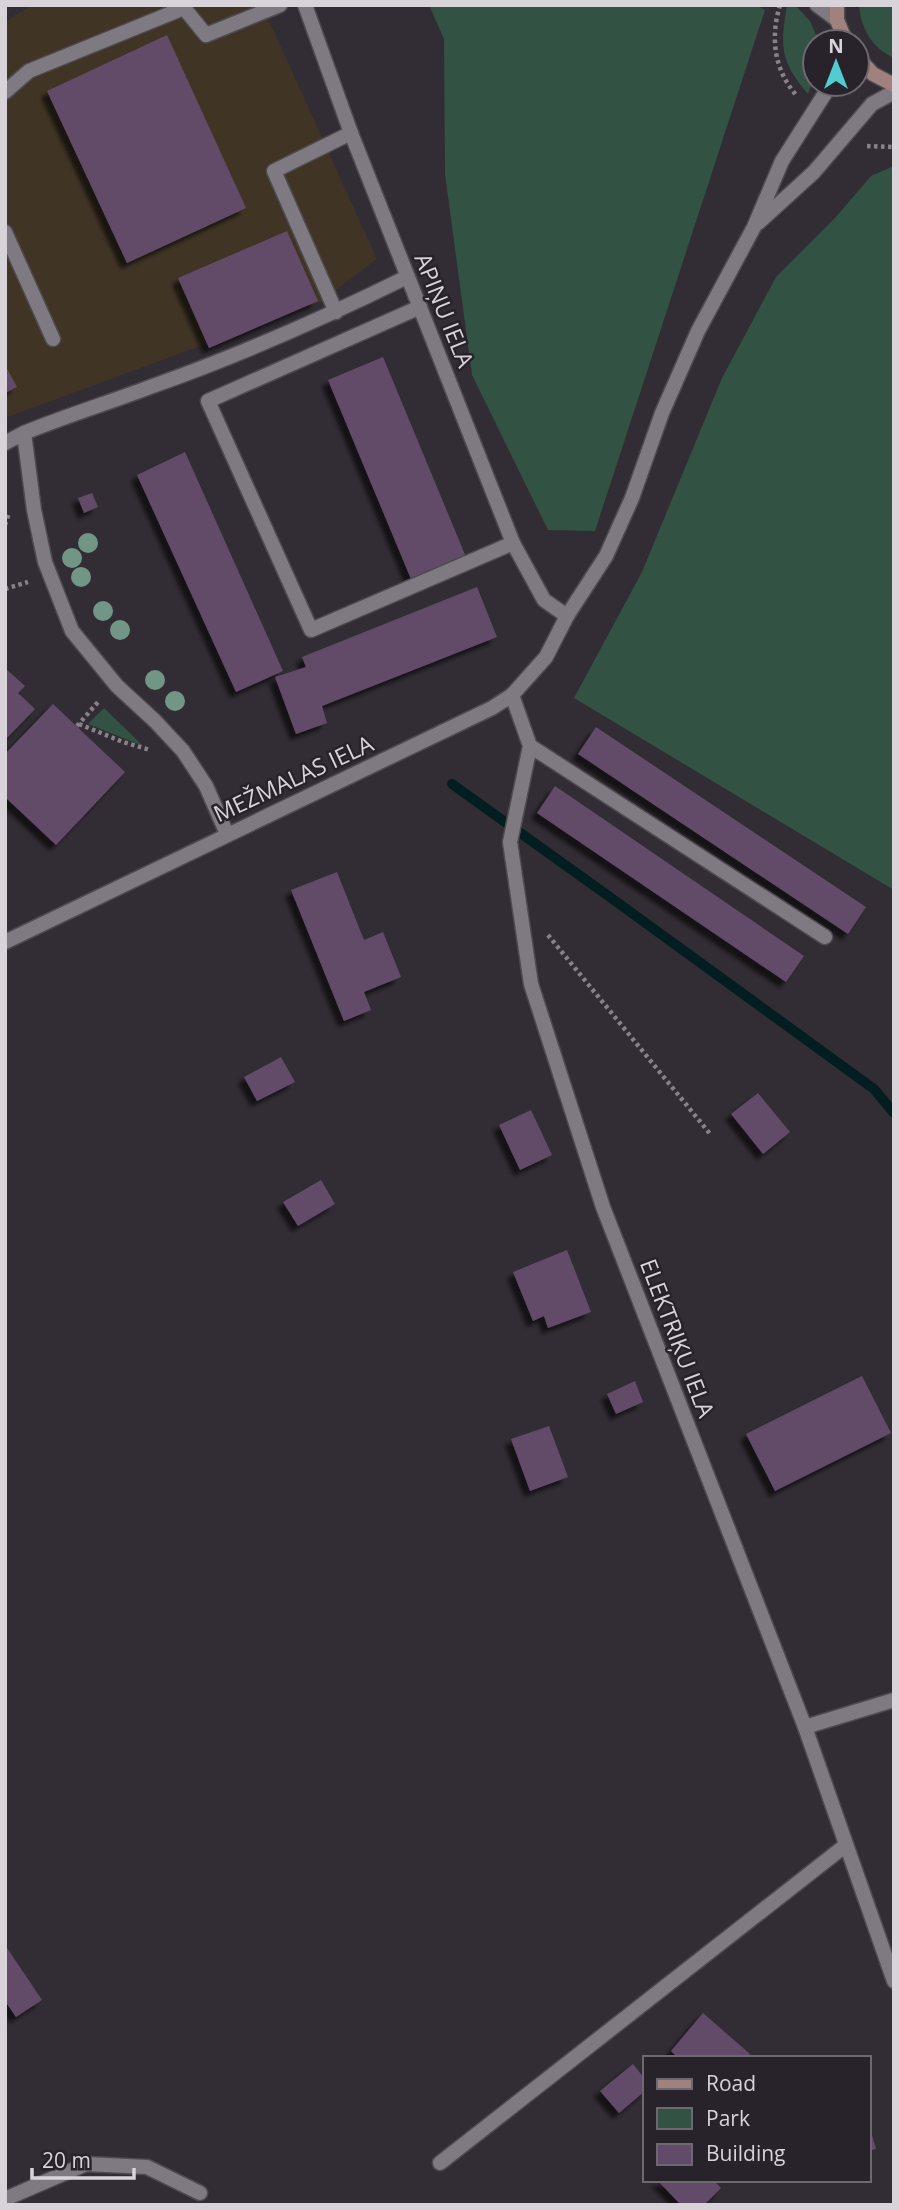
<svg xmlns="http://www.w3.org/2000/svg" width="899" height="2210" font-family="'Open Sans',sans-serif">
  <defs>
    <filter id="shadow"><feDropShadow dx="-6" dy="6" stdDeviation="2" flood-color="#0009"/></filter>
  </defs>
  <rect width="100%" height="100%" fill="#322c34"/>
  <path fill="#403425" d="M33,5H262L377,259L320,302L5,418V23L15,15Z"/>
  <g fill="#325343">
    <path d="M429,5H756L765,10L595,531L548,530L472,375L445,174L444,39Z"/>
    <path d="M787,5H795L810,21L819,42H815V74L808,94C780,61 780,46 787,5Z"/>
    <path d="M859,5H894V58C872,48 861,29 859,5Z"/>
    <path d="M894,166V890L574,698L642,572L722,378L776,277L835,218L871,176Z"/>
    <path d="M104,708L143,746L88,724Z"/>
  </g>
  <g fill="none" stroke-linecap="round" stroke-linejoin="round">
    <path stroke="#031e20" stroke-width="10" d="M452,784L614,900L874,1089L894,1113"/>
  </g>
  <g fill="#624b69" filter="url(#shadow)">
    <path d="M167,35L246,208L127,263L47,91Z"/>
    <path d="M287,231L318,301L209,348L178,278Z"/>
    <path d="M383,357L466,557L411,579L328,380Z"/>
    <path d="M5,365L17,387L5,393Z"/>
    <path d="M185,452L283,671L236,692L137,475Z"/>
    <path d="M92,493L98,507L84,513L78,498Z"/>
    <path d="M477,587L497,637L322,706L327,723L296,734L275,677L306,667L302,657Z"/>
    <path d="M5,668L25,686L18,693L35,709L5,740Z"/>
    <path d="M53,704L125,772L56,845L5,797V754Z"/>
    <path d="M596,727L866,907L848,934L578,754Z"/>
    <path d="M555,786L804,956L786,982L537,813Z"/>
    <path d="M337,872L364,940L383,932L401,977L364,992L371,1010L344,1021L291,890Z"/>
    <path d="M281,1057L295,1082L257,1101L244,1077Z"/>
    <path d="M758,1093L790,1132L763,1154L731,1114Z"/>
    <path d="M531,1110L552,1155L520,1170L499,1125Z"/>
    <path d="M321,1180L335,1204L298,1226L283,1202Z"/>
    <path d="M567,1250L591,1312L548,1328L544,1316L533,1321L513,1272Z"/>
    <path d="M862,1376L891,1433L775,1491L746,1434Z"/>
    <path d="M635,1381L643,1402L616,1414L607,1394Z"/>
    <path d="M549,1426L568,1477L530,1491L511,1439Z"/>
    <path d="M5,1945L42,2000L16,2017L5,2001Z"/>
    <path d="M703,2013L750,2054L747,2058H678L671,2051Z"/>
    <path d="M633,2064L645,2079V2091L619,2113L600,2091Z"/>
    <path d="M870,2128L876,2149L869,2151V2129Z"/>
    <path d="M657,2180H713L721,2188L704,2205H681Z"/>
  </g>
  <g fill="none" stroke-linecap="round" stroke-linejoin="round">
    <g stroke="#4f4a50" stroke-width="17">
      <g id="lane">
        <path d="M817,5L837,20"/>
        <path d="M5,92L29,71L184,8L206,35L280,5"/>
        <path d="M5,232L53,339"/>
        <path d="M420,307L208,401L311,630L513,543"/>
        <path d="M336,312L274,171L351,133"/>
        <path d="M5,443L24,433L34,510L45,562L72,631L117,686L155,721L183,751L206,786L227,834"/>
        <path d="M530,746L825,937"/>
      </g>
    </g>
    <g stroke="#4f4a50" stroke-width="17">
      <g id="street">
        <path d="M305,5L351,133L513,543L544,600L567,616"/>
        <path d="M758,223L814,172L872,104L894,92"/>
        <path d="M24,433C65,416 108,403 150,387C238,356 324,318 407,277"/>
        <path d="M512,695L530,746L510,842L531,984L603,1207L805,1727L894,1981"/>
        <path d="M5,942L492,708L512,695L546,657L567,616L606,556L632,498L662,413L698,331L754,227L782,161L831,84"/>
        <path d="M805,1727L894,1700"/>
        <path d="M440,2163L846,1845"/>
        <path d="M5,2199L86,2164L147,2167L200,2193"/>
      </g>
    </g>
    <g stroke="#4f4a50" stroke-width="17">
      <g id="secondary">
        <path d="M837,5V20L846,42"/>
        <path d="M857,57L873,74L894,85"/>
      </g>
    </g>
    <g stroke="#878288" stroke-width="4.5" stroke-dasharray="3.5 3.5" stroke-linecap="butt">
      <path d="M780,5C770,38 774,70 797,96"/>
      <path d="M867,146L894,147"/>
      <path d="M5,525L9,513"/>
      <path d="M5,589L28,582"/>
      <path d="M79,724L123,742L150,750"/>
      <path d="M77,726L99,701"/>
      <path d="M548,935L711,1135"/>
    </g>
    <use href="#lane" stroke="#7f7981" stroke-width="14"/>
    <use href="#street" stroke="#7f7981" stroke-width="14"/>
    <use href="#secondary" stroke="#a0817d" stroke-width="14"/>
  </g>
  <g fill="#729686">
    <circle cx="88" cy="543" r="10"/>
    <circle cx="72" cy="558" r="10"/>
    <circle cx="81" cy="577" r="10"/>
    <circle cx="103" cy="611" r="10"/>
    <circle cx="120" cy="630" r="10"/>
    <circle cx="155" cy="680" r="10"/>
    <circle cx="175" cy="701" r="10"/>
  </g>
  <g text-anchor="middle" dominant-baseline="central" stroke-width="5" stroke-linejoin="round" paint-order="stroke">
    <g font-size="23" fill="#d7d3d8" stroke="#28232a">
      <text transform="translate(445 310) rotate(68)">APIŅU IELA</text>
      <text transform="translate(293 778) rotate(-25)">MEŽMALAS IELA</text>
      <text transform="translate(678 1338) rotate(69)">ELEKTRIĶU IELA</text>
    </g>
  </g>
  <rect width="899" height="2210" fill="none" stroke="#d7d3d8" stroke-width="14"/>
  <rect x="643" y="2056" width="228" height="126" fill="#28232a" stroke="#6e6970" stroke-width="2"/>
  <rect x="657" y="2079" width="35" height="10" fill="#a0817d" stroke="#6e6970" stroke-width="2"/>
  <text x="706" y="2091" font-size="21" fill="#d7d3d8">Road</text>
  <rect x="657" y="2108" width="35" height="21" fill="#325343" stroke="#6e6970" stroke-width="2"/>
  <text x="706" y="2126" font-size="21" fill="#d7d3d8">Park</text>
  <rect x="657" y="2144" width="35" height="21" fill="#624b69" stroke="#6e6970" stroke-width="2"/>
  <text x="706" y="2161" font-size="21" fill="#d7d3d8">Building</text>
  <g transform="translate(836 63)"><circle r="33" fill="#28232a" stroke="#6e6970" stroke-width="2"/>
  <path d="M0-5L12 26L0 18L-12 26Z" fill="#51ccd1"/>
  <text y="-10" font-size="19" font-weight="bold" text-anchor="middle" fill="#d7d3d8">N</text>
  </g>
  <path d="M32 2168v10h102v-10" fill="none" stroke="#d7d3d8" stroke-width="3.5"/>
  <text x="42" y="2168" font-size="21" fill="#d7d3d8" stroke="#28232a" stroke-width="5" paint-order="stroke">20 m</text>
</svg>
